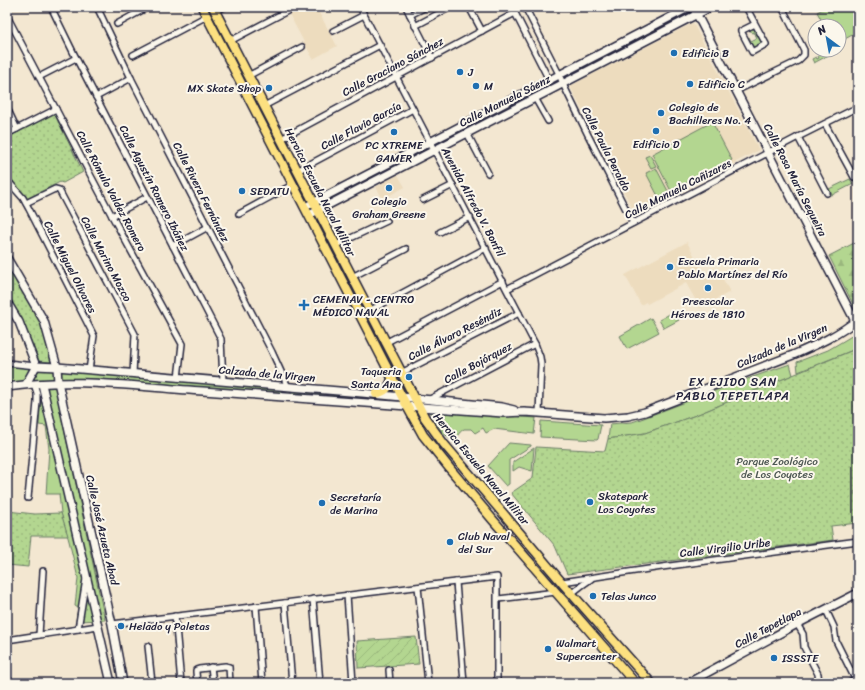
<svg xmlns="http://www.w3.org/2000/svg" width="865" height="690" font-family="Sriracha,sans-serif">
  <defs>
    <pattern id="forest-firs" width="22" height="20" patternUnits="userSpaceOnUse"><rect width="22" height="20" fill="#b3d690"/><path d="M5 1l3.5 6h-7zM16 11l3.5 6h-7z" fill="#9ab77d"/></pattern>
    <pattern id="park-dots" width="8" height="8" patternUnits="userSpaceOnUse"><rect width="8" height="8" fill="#b3d690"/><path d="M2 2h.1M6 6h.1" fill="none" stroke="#9ab77d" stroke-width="1.8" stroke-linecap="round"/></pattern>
    <pattern id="garden-furrows" width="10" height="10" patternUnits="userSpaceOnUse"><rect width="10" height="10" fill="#b3d690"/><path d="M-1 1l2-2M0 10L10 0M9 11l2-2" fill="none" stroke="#9ab77d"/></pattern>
  </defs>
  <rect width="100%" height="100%" fill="#f3e7d1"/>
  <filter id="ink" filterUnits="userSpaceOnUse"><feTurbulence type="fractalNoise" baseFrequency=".025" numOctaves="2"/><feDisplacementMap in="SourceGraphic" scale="8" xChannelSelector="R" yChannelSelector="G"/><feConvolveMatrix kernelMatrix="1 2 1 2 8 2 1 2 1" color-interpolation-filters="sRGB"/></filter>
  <g filter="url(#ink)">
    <g fill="#eddcbe">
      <path d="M303,7H316L337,46L313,59L289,14Z"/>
      <path d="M693,23L759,150L635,214L570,86Z"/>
      <path d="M398,175L405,187L383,199L376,187Z"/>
      <path d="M687,242L704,274L717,268L730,292L700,308L686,283L647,304L646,302L641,305L625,275Z"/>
    </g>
    <g fill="#b3d690" stroke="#6a7c66">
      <path d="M827,7H858V32L839,42V37L843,35L836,21L832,23L833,26H827L825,22L823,23L817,12Z"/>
      <path d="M753,29H755L762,42V44L755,48L753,46L748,38L749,37L751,41L757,38L754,32L752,33L750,30Z"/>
      <path d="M831,50H838L814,63L812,59L816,57L817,59L819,58L818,56L827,52L828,54L830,53L828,51Z"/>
      <path d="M712,122L732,160L671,191L652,154Z"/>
      <path d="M650,155L656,166L651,168L645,157Z"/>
      <path d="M656,168L669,193L659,198L646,173Z"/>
      <path d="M850,179L853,184L832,195L829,189Z"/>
      <path d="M675,311L679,320L664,328L659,320Z"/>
      <path d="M651,318L659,332L627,349L620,336Z"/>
      <path d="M858,332V348L798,372L797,362L828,350L845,340Z"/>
      <path d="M790,364L793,375L696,415L645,433L608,439L610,424L632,422L641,419L733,384Z"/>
      <path d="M7,365L31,367L24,381L7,383Z"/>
      <path d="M39,370H54V379L33,380Z"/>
      <path d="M60,370L358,395V399L100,379H61Z"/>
      <path d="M55,386L105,620L76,621L78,608L75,606L78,578L69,541L61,513L59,494H46L49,449L46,426L39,425L41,394L38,388Z"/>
      <path d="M428,410L536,418L534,434L494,429L486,433L483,428L475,433L471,429H464C458,433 457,436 457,443L443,433Z"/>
      <path d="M541,421L601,425L598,439L597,440L540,437Z"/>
      <path d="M509,443L531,445V446L509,460V484L506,486L488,466Z"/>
      <path d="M534,448L532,471L519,467L513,471V462Z"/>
    </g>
    <path fill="url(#forest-firs)" stroke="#6a7c66" d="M858,241V313L857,312L829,256Z"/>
    <g fill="url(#park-dots)" stroke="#6a7c66">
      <path d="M54,113L83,172L63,183L60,182L26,199L7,176V138Z"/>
      <path d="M7,266L41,323L51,362L39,361L23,321L7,293Z"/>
      <path d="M858,348V489L854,492L858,499V523L831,526L833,540L567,574L555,546L511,493L533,478L536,447L605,451L608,439L645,433L696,415Z"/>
      <path d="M7,511L35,514L61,513L68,536H31L28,567L7,565Z"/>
    </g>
    <path fill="url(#garden-furrows)" stroke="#6a7c66" d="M416,637L419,664L358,668L357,641Z"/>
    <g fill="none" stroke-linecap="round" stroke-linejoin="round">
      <g stroke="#22223b" stroke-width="8">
        <g id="street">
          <path d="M51,7L76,58L221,339L223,381"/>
          <path d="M97,7L131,78L272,352L288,387"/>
          <path d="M360,7L535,344L540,357L541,364L539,413"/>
          <path d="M406,7L432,58"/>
          <path d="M469,7L482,31"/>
          <path d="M512,7L549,80"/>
          <path d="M525,7L559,74L563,84L588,135L633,223"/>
          <path d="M746,7L766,44L752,52L741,31L755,24"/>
          <path d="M215,11L224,7"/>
          <path d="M410,15L426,7"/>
          <path d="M7,16L112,216L182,344L178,378"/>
          <path d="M117,24L148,7"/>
          <path d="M415,26L451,7"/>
          <path d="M333,31L364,15"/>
          <path d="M230,41L295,7"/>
          <path d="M133,55L207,16"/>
          <path d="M248,76L302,47"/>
          <path d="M39,77L76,58"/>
          <path d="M736,91L798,61L804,55V50L782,7"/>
          <path d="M96,97L131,78"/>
          <path d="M535,98L548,121"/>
          <path d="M264,106L281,97L380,45"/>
          <path d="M7,108L17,129"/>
          <path d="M855,109L858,116"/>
          <path d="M825,124L854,177"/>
          <path d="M467,133L488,173"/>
          <path d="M7,134L56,109"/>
          <path d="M798,137L827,193"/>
          <path d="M281,139L515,13"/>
          <path d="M297,171L413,109"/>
          <path d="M7,180L23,198L29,209L94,336L89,370"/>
          <path d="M423,200L453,185"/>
          <path d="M26,203L55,189L59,190L135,334L133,374"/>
          <path d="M239,214L294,184"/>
          <path d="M112,216L147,197"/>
          <path d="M440,232L470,217"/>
          <path d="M336,245L387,221"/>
          <path d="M173,246L208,227"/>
          <path d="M352,277L406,249"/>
          <path d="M507,289L798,137L858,107"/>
          <path d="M369,311L486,248"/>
          <path d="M385,343L503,281"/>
          <path d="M7,363L36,366"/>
          <path d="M401,373L519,313"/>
          <path d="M430,399L535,344"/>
          <path d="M28,498L37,402V393L34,384"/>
          <path d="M456,582L464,683"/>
          <path d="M562,582L662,567L858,541"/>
          <path d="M418,587L428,683"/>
          <path d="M572,593L581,586L591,579"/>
          <path d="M347,595L353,683"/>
          <path d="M313,599L320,683"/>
          <path d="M498,599L556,592"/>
          <path d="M285,603L292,683"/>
          <path d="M256,606L262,683"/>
          <path d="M826,610L834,627L836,641L857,683"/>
          <path d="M175,616L181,683"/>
          <path d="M112,624L497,577V683"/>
          <path d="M797,624L803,634L804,647L818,674L819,683"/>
          <path d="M78,629L86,579"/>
          <path d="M39,635L43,571"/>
          <path d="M7,640L98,626"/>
          <path d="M148,646L152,683"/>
          <path d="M211,667L213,683"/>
          <path d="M389,670L390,683"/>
          <path d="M197,683L196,672V670L199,669L225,666L229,667L230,683"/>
          <path d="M849,683L855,680"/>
        </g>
      </g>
      <g stroke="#22223b" stroke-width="10">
        <g id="secondary">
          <path d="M695,11L855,321"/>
          <path d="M305,207L690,7"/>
          <path d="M309,215L711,7"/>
          <path d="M7,258L44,321L57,367L58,382L112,624L123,683"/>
          <path d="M7,302L19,322L36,366"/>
          <path d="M36,366L57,367L362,393L502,407L514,410"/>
          <path d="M26,384L36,366"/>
          <path d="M42,384L111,683"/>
          <path d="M7,387C73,377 137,387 203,391C303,399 403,406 503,413L524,412L539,413L604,418L628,416L645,412L793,355C816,345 839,335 858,319"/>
          <path d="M688,683L797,624L858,593"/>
        </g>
      </g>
      <g stroke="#22223b" stroke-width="11">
        <g id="primary">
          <path d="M202,7L402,397L423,435L451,470L493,520L635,683"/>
          <path d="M213,7L425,418L444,444L564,585L651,683"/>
          <path d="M376,394C385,392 390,388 392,379"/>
        </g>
      </g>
      <use href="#street" stroke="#fbf7ec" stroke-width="5"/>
      <use href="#secondary" stroke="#fbf7ec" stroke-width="7"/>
      <use href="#primary" stroke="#fce080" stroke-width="8"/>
    </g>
  </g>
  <g fill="#1f6fb2" stroke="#fbf7ec" stroke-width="1.5">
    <circle cx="674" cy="53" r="4"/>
    <circle cx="460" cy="72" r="4"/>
    <circle cx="690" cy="84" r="4"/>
    <circle cx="476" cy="86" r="4"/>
    <circle cx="269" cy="88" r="4"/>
    <circle cx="661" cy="113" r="4"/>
    <circle cx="656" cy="131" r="4"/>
    <circle cx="394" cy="132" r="4"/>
    <circle cx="389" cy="188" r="4"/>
    <circle cx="242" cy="191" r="4"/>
    <circle cx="670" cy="267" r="4"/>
    <circle cx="708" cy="288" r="4"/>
    <path d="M302 299h4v4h4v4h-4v4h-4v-4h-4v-4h4z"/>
    <circle cx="409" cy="377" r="4"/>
    <circle cx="590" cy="502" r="4"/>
    <circle cx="322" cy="503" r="4"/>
    <circle cx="450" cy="542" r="4"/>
    <circle cx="593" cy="596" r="4"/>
    <circle cx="121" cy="626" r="4"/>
    <circle cx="548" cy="649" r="4"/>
    <circle cx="774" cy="658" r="4"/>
  </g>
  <g text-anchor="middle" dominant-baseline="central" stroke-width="4" stroke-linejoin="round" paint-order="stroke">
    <g font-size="11" fill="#22223b" stroke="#fbf7ec" text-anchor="start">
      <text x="682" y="53">Edificio B</text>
      <text x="468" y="72">J</text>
      <text x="698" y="84">Edificio C</text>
      <text x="484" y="86">M</text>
      <text x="261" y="88" text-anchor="end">MX Skate Shop</text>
      <text x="669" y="107">Colegio de<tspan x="669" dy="13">Bachilleres No. 4</tspan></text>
      <text x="656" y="144" text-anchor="middle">Edificio D</text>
      <text x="394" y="145" text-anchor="middle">PC XTREME<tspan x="394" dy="13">GAMER</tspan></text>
      <text x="250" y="191">SEDATU</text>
      <text x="389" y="201" text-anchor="middle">Colegio<tspan x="389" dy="13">Graham Greene</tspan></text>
      <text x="678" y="261">Escuela Primaria<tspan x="678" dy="13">Pablo Martínez del Río</tspan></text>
      <text x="313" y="299">CEMENAV - CENTRO<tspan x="313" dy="13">MÉDICO NAVAL</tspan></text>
      <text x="708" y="301" text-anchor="middle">Preescolar<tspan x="708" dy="13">Héroes de 1810</tspan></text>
      <text x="401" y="371" text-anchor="end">Taqueria<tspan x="401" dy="13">Santa Ana</tspan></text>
      <text x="598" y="496">Skatepark<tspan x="598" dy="13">Los Coyotes</tspan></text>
      <text x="330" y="497">Secretaría<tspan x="330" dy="13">de Marina</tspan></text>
      <text x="458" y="536">Club Naval<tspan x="458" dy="13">del Sur</tspan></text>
      <text x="601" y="596">Telas Junco</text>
      <text x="129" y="626">Helado y Paletas</text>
      <text x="556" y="643">Walmart<tspan x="556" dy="13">Supercenter</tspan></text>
      <text x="782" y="658">ISSSTE</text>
    </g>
    <g font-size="11" fill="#22223b" stroke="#fbf7ec">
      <text transform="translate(393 67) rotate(-28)">Calle Graciano Sánchez</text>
      <text transform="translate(505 101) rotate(-27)">Calle Manuela Sáenz</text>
      <text transform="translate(361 126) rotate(-28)">Calle Flavio García</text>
      <text transform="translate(606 149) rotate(63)">Calle Paula Peraldo</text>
      <text transform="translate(795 180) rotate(63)">Calle Rosa María Sequeira</text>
      <text transform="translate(154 188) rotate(63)">Calle Agustín Romero Ibáñez</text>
      <text transform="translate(678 189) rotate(-27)">Calle Manuela Cañizares</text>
      <text transform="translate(111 191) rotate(62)">Calle Rómulo Valdez Romero</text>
      <text transform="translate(201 192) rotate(63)">Calle Rivera Fernández</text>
      <text transform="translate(320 192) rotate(63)">Heroica Escuela Naval Militar</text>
      <text transform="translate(473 202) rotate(62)">Avenida Alfredo V. Bonfil</text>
      <text transform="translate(106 259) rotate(62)">Calle Marino Mozco</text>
      <text transform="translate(70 267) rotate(63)">Calle Miguel Olivares</text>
      <text transform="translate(455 334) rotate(-27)">Calle Álvaro Reséndiz</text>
      <text transform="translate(782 346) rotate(-23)">Calzada de la Virgen</text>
      <text transform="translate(478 363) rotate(-28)">Calle Bojórquez</text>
      <text transform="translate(267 374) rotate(5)">Calzada de la Virgen</text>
      <text transform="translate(481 469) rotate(50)">Heroica Escuela Naval Militar</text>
      <text transform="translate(102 530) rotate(77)">Calle José Azueta Abad</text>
      <text transform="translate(725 548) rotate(-7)">Calle Virgilio Uribe</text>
      <text transform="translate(768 628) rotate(-28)">Calle Tepetlapa</text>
    </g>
    <g font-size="11" fill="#4e5854" stroke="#fbf7ec">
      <text x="777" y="461">Parque Zoológico<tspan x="777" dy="13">de Los Coyotes</tspan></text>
    </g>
    <g font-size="12" letter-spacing="1" fill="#22223b" stroke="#fbf7ec">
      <text x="733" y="382">EX EJIDO SAN<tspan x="733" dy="14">PABLO TEPETLAPA</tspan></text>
    </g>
  </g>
  <rect width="865" height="690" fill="none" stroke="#fbf7ec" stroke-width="24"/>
  <rect x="12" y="12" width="841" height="666" fill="none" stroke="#22223b" stroke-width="1.5" filter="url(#ink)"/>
  <g transform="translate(827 38) rotate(328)"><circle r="19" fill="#fbf7ec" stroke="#a4a2a5"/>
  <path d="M0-3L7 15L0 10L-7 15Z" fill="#1f6fb2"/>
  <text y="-6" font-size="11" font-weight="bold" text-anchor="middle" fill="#22223b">N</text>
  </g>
</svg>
